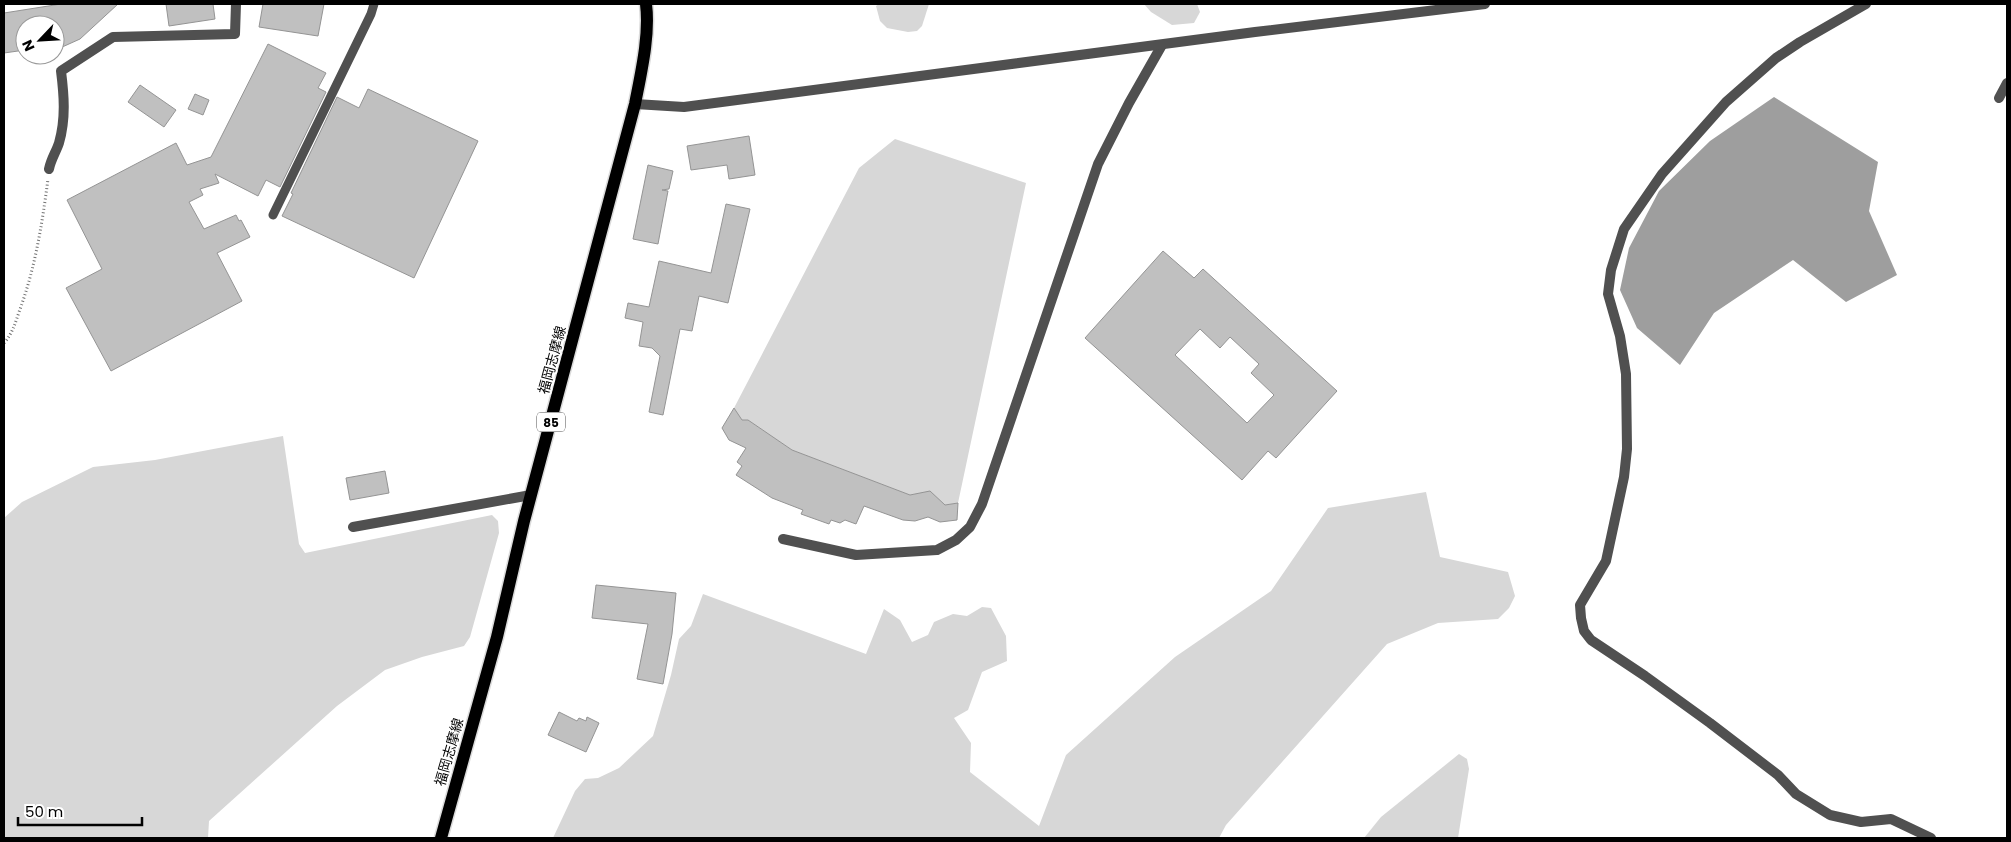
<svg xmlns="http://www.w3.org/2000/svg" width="2011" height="842" font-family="Poppins,'Noto Sans JP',sans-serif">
  <rect width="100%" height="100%" fill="#fff"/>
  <g fill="#d7d7d7">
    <path d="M879,4H929L922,26L917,31L908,32L887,28L880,21L876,6Z"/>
    <path d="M1144,4H1197L1200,12L1194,23L1172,25L1151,12Z"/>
    <path d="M895,139L1026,183L958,503L945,505L929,493L910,495L792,450L749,421L742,420L734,408L859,168Z"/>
    <path d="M283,436L299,544L305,553L492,515L498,521L499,533L470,637L464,646L422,657L385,670L337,706L209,821L208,838H4V518L22,502L93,467L155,460Z"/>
    <path d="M1426,492L1440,557L1508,572L1515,596L1509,608L1498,619L1438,623L1387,644L1226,825L1219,838H553L575,791L585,779L598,778L619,768L653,736L671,675L679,639L691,626L703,594L866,654L884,609L900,620L912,642L928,635L934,622L953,614L967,616L982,607L991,608L1006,636L1007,661L982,672L968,710L954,718L971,743L970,772L1039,826L1066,755L1175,657L1271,591L1328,508Z"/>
    <path d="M1459,754L1467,759L1469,769L1458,838H1364L1381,817Z"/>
  </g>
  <path fill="#9e9e9e" d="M1774,97L1878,162L1869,211L1897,275L1846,302L1793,260L1714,313L1680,365L1637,328L1620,290L1629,248L1659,191L1710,141Z"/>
  <g fill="#c0c0c0" stroke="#949494" fill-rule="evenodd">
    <path d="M61,4H118L80,39L60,48L55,40V25H25V50L4,53V13Z"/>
    <path d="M166,4H213L215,19L169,26Z"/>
    <path d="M263,4H324L318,36L259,27Z"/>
    <path d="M268,44L326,73L318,88L326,92L280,187L266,180L258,196L215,174L219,183L200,189L203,195L189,202L204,229L236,215L239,221L241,220L250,237L217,253L242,301L111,371L66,288L102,269L67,200L176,143L187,165L211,157Z"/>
    <path d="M140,85L176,110L164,127L128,102Z"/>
    <path d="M368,89L478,141L414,278L282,216L293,194L291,193L337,97L359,108Z"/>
    <path d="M195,94L209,100L203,115L188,109Z"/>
    <path d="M749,136L755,175L729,179L727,165L691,170L687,146Z"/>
    <path d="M648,165L673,171L669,189L662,190L668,191L658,244L633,239Z"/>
    <path d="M726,204L750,209L728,303L699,296L692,331L680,329L663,415L649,412L660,356L652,348L639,346L643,322L625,318L628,303L649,307L659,261L711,273Z"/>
    <path d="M1163,251L1194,278L1203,269L1337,391L1276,458L1268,451L1242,480L1085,338ZM1200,329L1220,348L1230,337L1259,364L1251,373L1274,395L1247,423L1175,355Z"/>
    <path d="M734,408L742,420H748L792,450L910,495L930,491L945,505L958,503L957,520L940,522L928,517L915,521L903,520L864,506L856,524L845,520L840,523L831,520L829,524L801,514L803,510L772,498L736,475L742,466L737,462L746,448L729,440L722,428Z"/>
    <path d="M385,471L389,493L350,500L346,478Z"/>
    <path d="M596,585L676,593L672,634L663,684L637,679L648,624L592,618Z"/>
    <path d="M559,712L577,721L579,718L586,721L587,717L599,723L586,752L548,735Z"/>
  </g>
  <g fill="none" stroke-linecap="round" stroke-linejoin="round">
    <g stroke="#dbdbdb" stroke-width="15">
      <path id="primary" d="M441,838L497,637L524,521L635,104C641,73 650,35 646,4"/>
    </g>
    <path stroke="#727272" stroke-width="3" stroke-dasharray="1 2.5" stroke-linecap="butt" d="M4,343C12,334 15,324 19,312C35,269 42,225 48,179"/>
    <path stroke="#505050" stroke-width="9" d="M273,215L371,14L374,4"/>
    <g stroke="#505050" stroke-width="10">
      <path d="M1866,4L1800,42L1776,58L1726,102L1662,174L1624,229L1611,270L1608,294L1620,336L1626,374L1627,449L1624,477L1606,561L1580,605L1581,618L1584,631L1591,640L1645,676L1710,723L1778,775L1796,794L1830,815L1861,822L1891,819L1931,838"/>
      <path d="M1999,98L2007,83"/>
      <path d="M49,169C51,159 56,152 59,143C66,118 64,95 61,71L113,37L235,34L236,4"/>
      <path d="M353,527L531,495"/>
      <path d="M783,539L856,555L937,550L956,540L970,527L982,504L1098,164L1129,103L1162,45"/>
    </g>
    <path stroke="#505050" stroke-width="10" d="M635,104L684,107L1255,32L1485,4"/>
    <use href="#primary" stroke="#000" stroke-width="12"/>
  </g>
  <g text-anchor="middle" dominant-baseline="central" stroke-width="4" stroke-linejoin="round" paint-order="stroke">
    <rect fill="#fff" stroke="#4c4c4c" stroke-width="1" x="537" y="412.5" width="28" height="19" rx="4"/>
    <g font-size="12" font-weight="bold" fill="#000">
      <text x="551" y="422">85</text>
    </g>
    <g font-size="14" fill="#000" stroke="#fff">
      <text transform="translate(552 360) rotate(-75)">福岡志摩線</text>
      <text transform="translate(449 752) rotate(-74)">福岡志摩線</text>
    </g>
  </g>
  <rect width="2011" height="842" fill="none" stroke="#000000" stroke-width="10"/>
  <g transform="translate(40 40) rotate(245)"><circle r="24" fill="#ffffff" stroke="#999999"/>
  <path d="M0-4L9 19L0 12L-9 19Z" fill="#000000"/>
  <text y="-8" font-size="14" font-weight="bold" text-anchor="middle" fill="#000000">N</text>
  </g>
  <path d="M18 817v8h124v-8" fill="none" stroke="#000000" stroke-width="2.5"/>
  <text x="25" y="817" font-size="15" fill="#000000" stroke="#ffffff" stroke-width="4" paint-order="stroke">50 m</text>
</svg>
